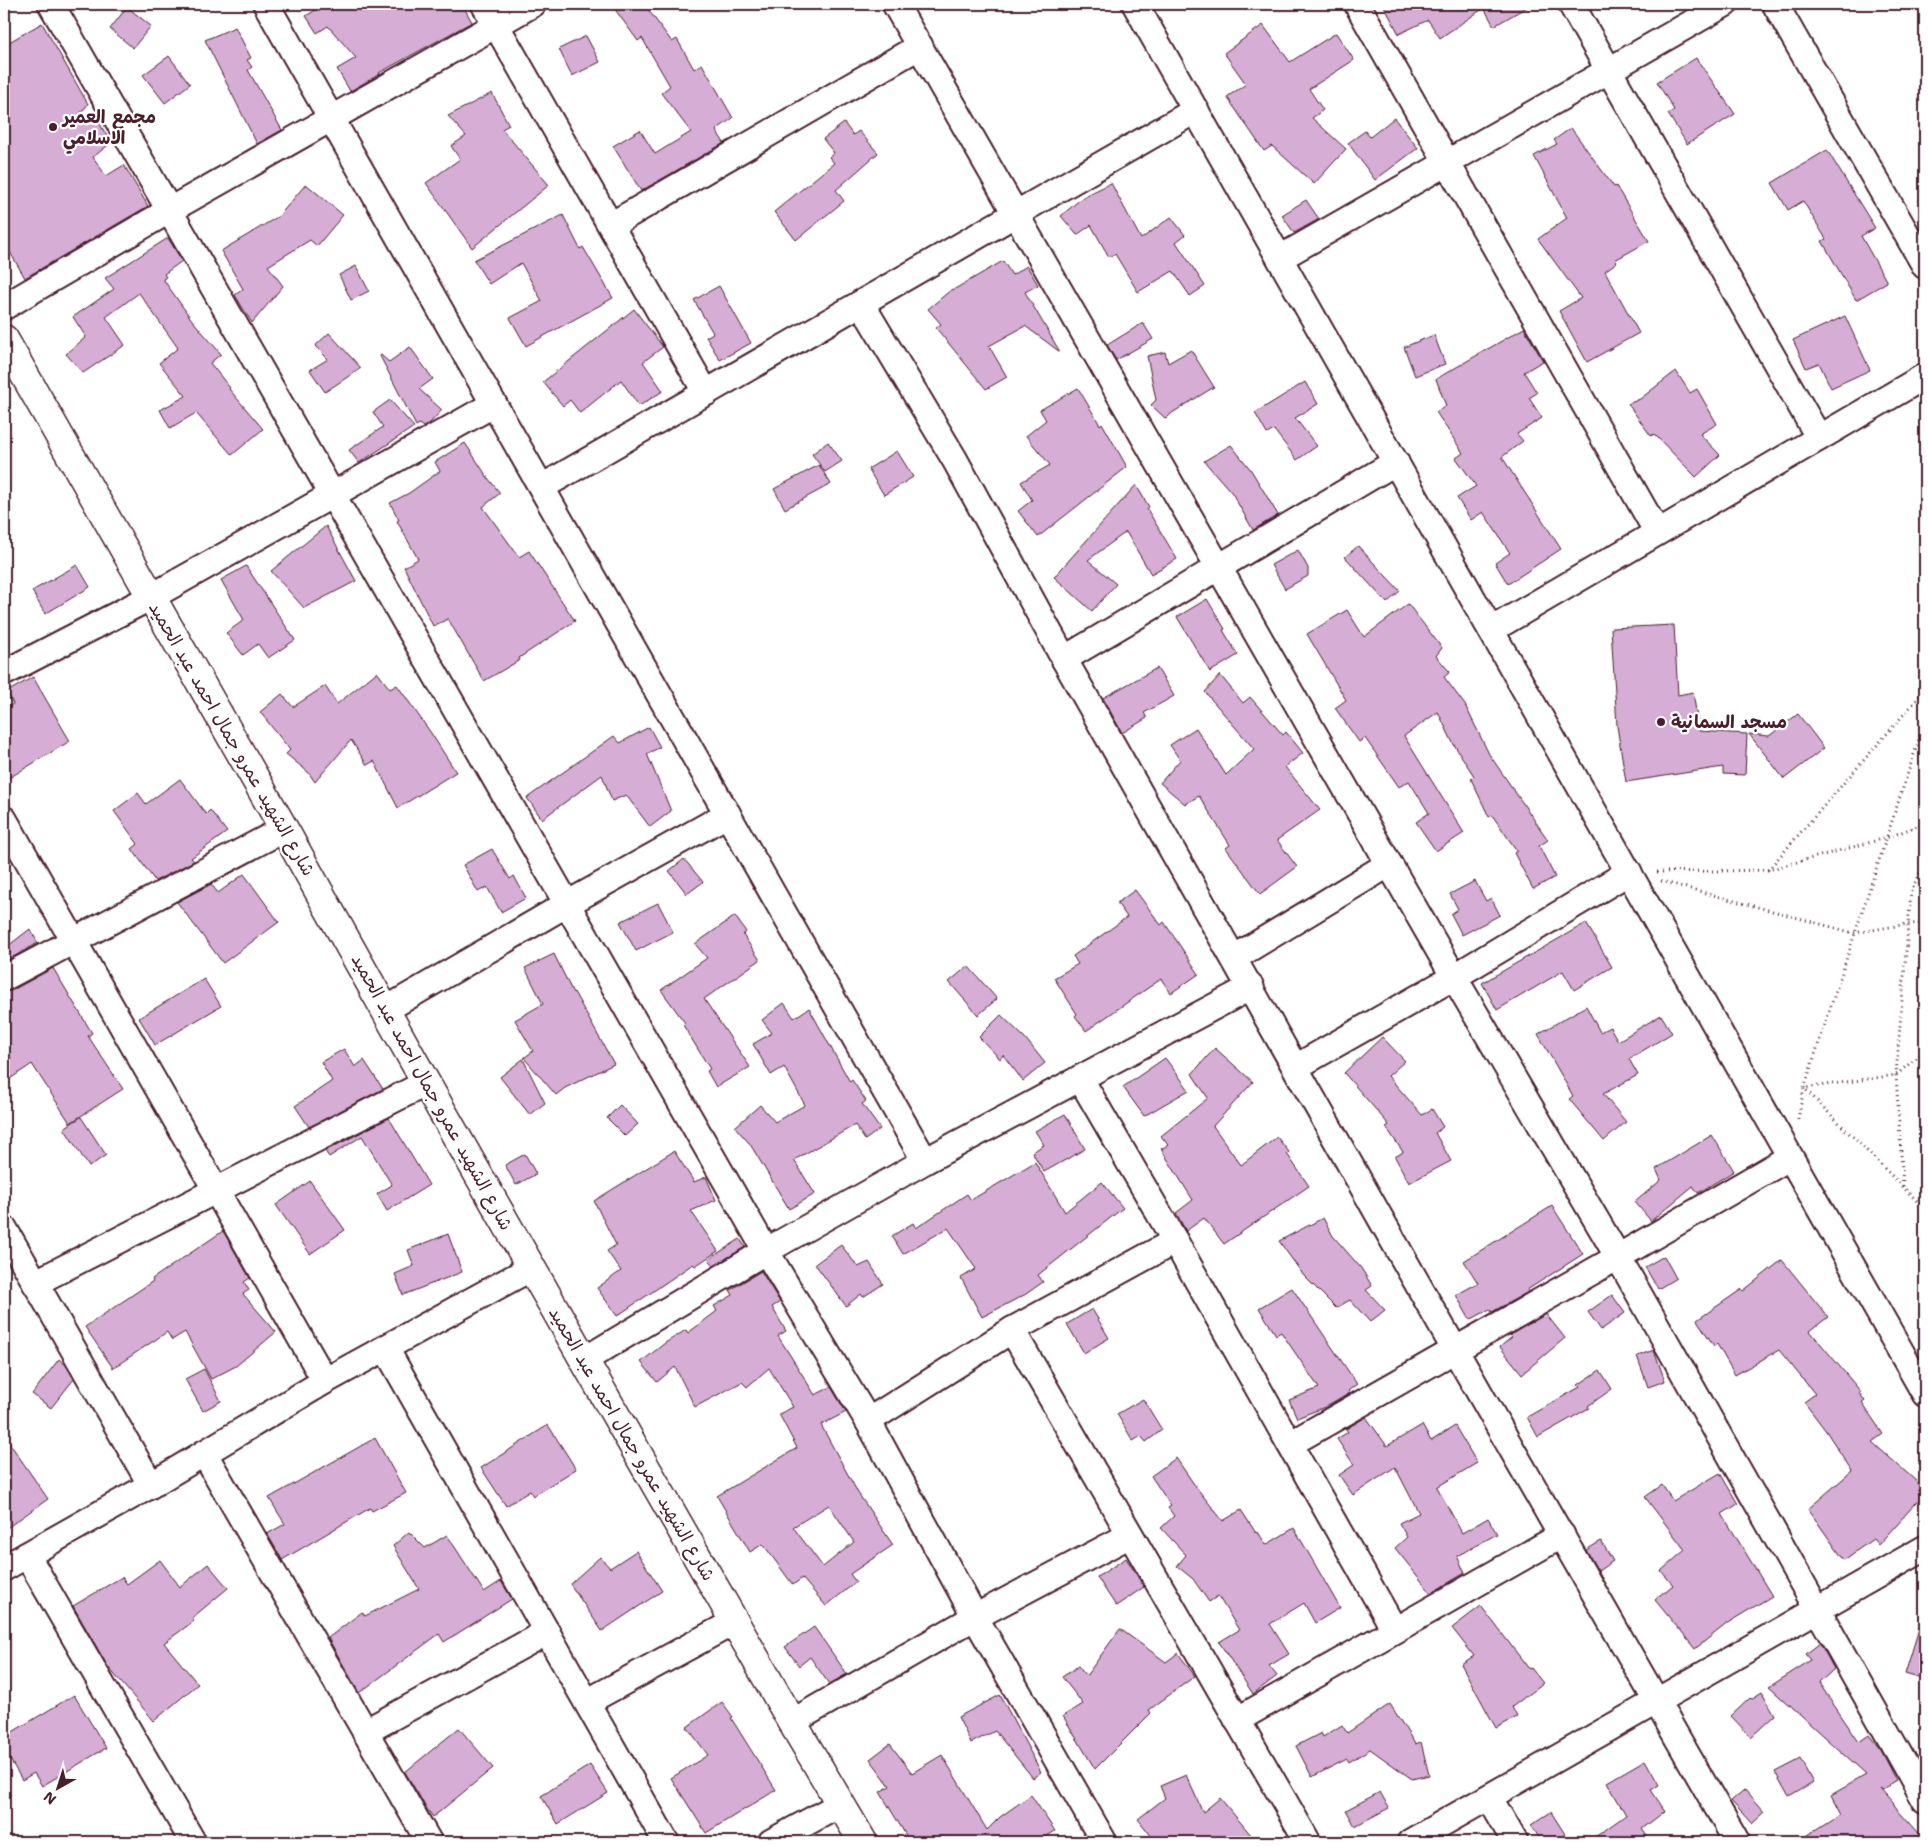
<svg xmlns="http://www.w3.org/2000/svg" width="1929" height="1846" font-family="'Shantell Sans','Playpen Sans Arabic',sans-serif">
  <rect width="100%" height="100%" fill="#fff"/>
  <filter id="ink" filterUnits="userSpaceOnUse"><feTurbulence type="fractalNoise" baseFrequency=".02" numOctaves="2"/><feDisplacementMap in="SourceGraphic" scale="10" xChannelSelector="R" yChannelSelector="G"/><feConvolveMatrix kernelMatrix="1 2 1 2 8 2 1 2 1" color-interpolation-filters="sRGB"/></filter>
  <g filter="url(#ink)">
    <g fill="#d5add5" stroke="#4a1f2b" fill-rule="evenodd">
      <path d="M325,4H462L472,22L379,73L380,74L350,91L337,69L356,58L328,26L317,33L306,16Z"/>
      <path d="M611,4H644L672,42L677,39L694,69L702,64L733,118L716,130L724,143L641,191L613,146L640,130L655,154L691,132L661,93L670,86L642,38L638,41Z"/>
      <path d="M1383,4H1532L1494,26L1484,8L1440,38L1428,20L1399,34Z"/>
      <path d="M127,7L151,26L133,48L110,29Z"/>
      <path d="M42,23L88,104L77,118L80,122L93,112L111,143L93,157L106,176L124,165L148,206L25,278L4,242V45Z"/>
      <path d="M1263,25L1290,62L1336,33L1354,60L1309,89L1323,110L1312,118L1346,149L1314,184L1272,146L1264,151L1227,97L1246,84L1224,53Z"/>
      <path d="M235,27L251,58L247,60L252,67L248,70L282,130L257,144L205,40Z"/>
      <path d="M586,36L600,62L572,76L559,49Z"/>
      <path d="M169,56L190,84L165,103L143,75Z"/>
      <path d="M1696,58L1735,114L1687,144L1668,114L1674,110L1657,82Z"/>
      <path d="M492,93L509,125L502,129L549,185L472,248L426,183L460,159L451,146L466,136L448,116Z"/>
      <path d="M1394,118L1418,148L1375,180L1348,143L1365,131L1370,137Z"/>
      <path d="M844,123L853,135L859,131L878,153L836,190L844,201L796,240L774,212L834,163L829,157L834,153L823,139Z"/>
      <path d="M1571,128L1614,187L1616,186L1649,241L1615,260L1617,262L1605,271L1639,333L1587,362L1559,311L1581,298L1538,239L1567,218L1534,156L1557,144L1554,140Z"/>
      <path d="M1827,150L1875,228L1861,236L1887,282L1856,300L1822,241L1826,239L1803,201L1788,210L1772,183Z"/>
      <path d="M1111,183L1141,239L1171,217L1185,235L1176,242L1205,286L1190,296L1173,271L1138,292L1115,254L1109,257L1091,225L1077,235L1061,216L1083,197Z"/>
      <path d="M306,184L343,215L317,246L310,240L268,266L283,286L252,323L235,295L243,289L221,251L279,216Z"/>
      <path d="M1306,200L1319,219L1294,233L1282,215Z"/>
      <path d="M563,215L580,249L583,247L613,298L526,346L510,318L542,301L521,263L489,284L474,260Z"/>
      <path d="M168,238L182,261L164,274L166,277L163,279L192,320L221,354L210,363L230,388L229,389L263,429L232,455L196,413L170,428L160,410L186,396L159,363L178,348L139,293L106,317L125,345L83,373L66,354L86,337L73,317L114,289L105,278Z"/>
      <path d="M1003,261L1012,275L1027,266L1038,285L1025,292L1060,352L1025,326L989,346L1007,377L986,389L936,328L941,324L928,309L952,289L953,290Z"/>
      <path d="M356,266L369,291L351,300L339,275Z"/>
      <path d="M719,286L751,343L720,360L706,337L713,333L694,300Z"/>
      <path d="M634,309L663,347L643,362L663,391L639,406L621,380L580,413L570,400L563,406L543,382Z"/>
      <path d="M1845,316L1870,370L1831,388L1819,363L1806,368L1793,340Z"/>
      <path d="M1143,323L1153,339L1116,360L1107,345Z"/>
      <path d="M1524,328L1543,361L1524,372L1537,393L1529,398L1542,418L1517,434L1523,441L1502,457L1561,549L1508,584L1495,563L1510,553L1483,512L1471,520L1457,498L1476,486L1456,458L1463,453L1436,412L1446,406L1436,379Z"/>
      <path d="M329,333L361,368L325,392L310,370L328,359L315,346Z"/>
      <path d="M1434,335L1445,364L1415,376L1404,347Z"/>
      <path d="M410,347L433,379L419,389L442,410L430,423L423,427L419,424L416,426L380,356L381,355L389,362Z"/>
      <path d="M1191,350L1214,387L1172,413L1166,419L1151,405L1156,400L1147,356L1165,352L1168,363Z"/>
      <path d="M1676,371L1690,393L1697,389L1717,424L1700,434L1720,455L1696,477L1654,434L1651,436L1628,404L1640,399Z"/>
      <path d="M1305,382L1318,404L1295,418L1317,446L1297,460L1274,430L1267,434L1255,413Z"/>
      <path d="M1078,388L1100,425L1102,423L1127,467L1038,537L1018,511L1032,500L1021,482L1050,465L1026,436L1046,420L1040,410Z"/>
      <path d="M390,400L414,427L359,463L349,450L383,427L373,412Z"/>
      <path d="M828,442L842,461L825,472L812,454Z"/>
      <path d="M465,443L488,478L500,493L483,507L519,557L529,551L575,621L519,658L520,660L484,681L448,619L433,626L404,567L418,559L397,521L399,520L390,503L409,493L440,471L435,462Z"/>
      <path d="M1231,445L1251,470L1278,515L1253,530L1232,493L1204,461Z"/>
      <path d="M897,451L913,477L884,495L868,469Z"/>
      <path d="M819,465L831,484L785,509L774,489Z"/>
      <path d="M1136,485L1149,507L1147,509L1177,559L1151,574L1126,532L1088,560L1116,584L1092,611L1054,577Z"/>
      <path d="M326,526L356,581L304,608L271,571Z"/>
      <path d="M1358,546L1400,591L1387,603L1345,557Z"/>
      <path d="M1298,550L1308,568V576L1285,589L1271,565Z"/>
      <path d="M77,565L90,587L45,614L32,591Z"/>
      <path d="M246,566L295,640L268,658L258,644L243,655L226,633L244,620L221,580Z"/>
      <path d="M1207,599L1225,629L1223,630L1238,655L1210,672L1177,617Z"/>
      <path d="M1408,604L1442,648L1436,656L1450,672L1444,677L1465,705L1489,754L1548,840L1539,846L1555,877L1533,889L1514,853L1517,851L1492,815L1489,817L1471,779L1474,776L1453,743L1438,712L1404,736L1464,833L1436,851L1416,822L1429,813L1409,781L1399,787L1365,738L1359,742L1335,708L1346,700L1307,634L1347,610L1364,637Z"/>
      <path d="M1674,625L1678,695L1693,692L1699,731L1747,734L1745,775L1723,774V767L1626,782L1617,726L1611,628Z"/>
      <path d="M1157,668L1174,696L1144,713L1147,718L1122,733L1103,698Z"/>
      <path d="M377,672L390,689L397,685L431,733L456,772L398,808L374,761L367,765L351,740L315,782L308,772L286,754L290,750L260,712L282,694L293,707L325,686L337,704Z"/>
      <path d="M1220,675L1243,703L1250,697L1283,735L1286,732L1303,753L1285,767L1320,810L1277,840L1297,867L1260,894L1226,848L1230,845L1199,796L1185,804L1160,783L1180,760L1170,745L1196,728L1226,775L1254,749L1205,692Z"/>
      <path d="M33,677L70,741L4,781V709L13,704L7,692Z"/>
      <path d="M1798,714L1824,748L1784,779L1749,734L1769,736Z"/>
      <path d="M649,727L660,747L647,754L671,811L650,827L626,795L612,801L602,775L542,819L527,798L614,736L620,743Z"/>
      <path d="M180,779L206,814L210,810L227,832L191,858L194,861L155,881L132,849L138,844L114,811L138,793L146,804Z"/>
      <path d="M492,849L510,879L514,876L526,898L501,912L487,887L478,892L463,865Z"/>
      <path d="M684,859L703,882L687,894L669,871Z"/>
      <path d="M244,874L279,922L223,963L177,902L211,884L218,893Z"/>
      <path d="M1475,881L1486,901L1491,898L1500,915L1462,935L1451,914L1458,909L1450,894Z"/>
      <path d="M1135,890L1161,925L1164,922L1199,974L1171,993L1161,979L1086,1031L1075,1016L1077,1014L1054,978L1078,964L1073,956L1127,917L1117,903Z"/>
      <path d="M658,903L673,932L636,951L620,922Z"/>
      <path d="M735,916L746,932L743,935L760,960L704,999L750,1067L716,1087L707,1071L710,1069L683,1025L685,1023L661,990L707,958L695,944Z"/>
      <path d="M1586,923L1612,967L1574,990L1563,971L1497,1010L1482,983Z"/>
      <path d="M30,929L38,943L4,962V949Z"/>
      <path d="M554,954L573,993L574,992L614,1064L565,1088L556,1095L524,1058L533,1051L515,1020L543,1004L525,968Z"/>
      <path d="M968,966L997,999L978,1015L949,982Z"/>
      <path d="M53,968L92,1033L88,1036L123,1089L70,1123L32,1064L4,1083V992L11,991Z"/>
      <path d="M204,979L221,1006L155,1045L139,1018Z"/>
      <path d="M784,1003L794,1018L809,1008L850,1082L852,1080L866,1101L862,1104L880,1129L865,1140L855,1125L794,1160L815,1194L789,1209L750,1144L735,1127L760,1105L775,1122L805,1105L784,1067L771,1075L753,1044L772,1033L762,1020Z"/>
      <path d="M1586,1006L1600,1032L1610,1027L1618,1041L1661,1015L1672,1033L1629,1059L1638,1075L1603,1094L1626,1122L1604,1141L1569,1099L1573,1096L1538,1034Z"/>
      <path d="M1001,1015L1025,1038L1045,1063L1023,1081L1003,1055L1000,1059L979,1037Z"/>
      <path d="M1382,1037L1405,1061L1388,1076L1422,1115L1432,1109L1443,1127L1435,1133L1451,1161L1409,1183L1395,1157L1403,1152L1386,1127L1389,1125L1344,1073Z"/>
      <path d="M1215,1048L1253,1082L1213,1126L1241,1165L1277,1137L1289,1152L1287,1154L1309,1186L1224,1244L1204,1218L1186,1231L1176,1213L1193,1200L1161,1149L1168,1145L1161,1136L1208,1098L1192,1074Z"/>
      <path d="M344,1049L355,1067L364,1060L383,1089L309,1127L295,1106L332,1081L321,1062Z"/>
      <path d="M1165,1058L1189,1090L1144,1116L1123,1087Z"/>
      <path d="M523,1059L545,1103L530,1115L500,1077Z"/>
      <path d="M620,1105L638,1124L625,1136L607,1118Z"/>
      <path d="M1065,1114L1085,1149L1044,1172L1032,1152L1044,1145L1035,1131Z"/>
      <path d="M81,1117L106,1155L89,1167L64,1128Z"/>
      <path d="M389,1118L429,1185L387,1211L377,1194L392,1185L362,1136L329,1157L325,1151Z"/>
      <path d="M1712,1135L1734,1171L1698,1193L1693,1186L1651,1221L1635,1202L1661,1180L1656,1169Z"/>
      <path d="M674,1151L694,1182L706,1177L716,1200L691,1211L718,1251L695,1266L693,1264L617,1316L597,1288L621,1271L607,1251L616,1245L594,1201Z"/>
      <path d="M525,1154L536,1174L516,1185L505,1165Z"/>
      <path d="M1035,1162L1065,1212L1102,1182L1123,1208L1038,1275L1043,1282L1026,1294L982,1317L961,1278L976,1269L948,1228L903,1254L892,1236L913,1223L916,1228L967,1194L971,1200Z"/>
      <path d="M310,1181L345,1230L310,1254L276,1205Z"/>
      <path d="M1552,1206L1583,1254L1527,1290L1528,1292L1492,1312L1490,1309L1470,1320L1456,1295L1478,1283L1464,1261Z"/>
      <path d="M1323,1218L1333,1236L1361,1268L1372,1286L1366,1290L1385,1310L1370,1322L1350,1300L1336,1308L1304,1276L1279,1241Z"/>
      <path d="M223,1231L250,1278L244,1282L249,1290L243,1294L276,1332L236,1366L211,1379L185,1332L172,1340L167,1332L113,1368L85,1327L153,1281L152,1279Z"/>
      <path d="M448,1234L462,1272L403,1295L395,1274L414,1266L408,1250Z"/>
      <path d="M740,1239L745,1247L714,1266L709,1259Z"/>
      <path d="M841,1245L858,1267L869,1262L883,1284L863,1297L861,1294L846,1306L815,1264Z"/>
      <path d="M1664,1256L1676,1278L1658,1289L1645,1267Z"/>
      <path d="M1782,1260L1828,1317L1810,1331L1861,1392L1859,1393L1865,1401L1862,1403L1883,1434L1872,1442L1925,1489V1493L1878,1545L1873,1539L1844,1560L1808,1509L1852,1471L1826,1431L1804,1402L1815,1394L1779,1350L1735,1375L1717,1344L1714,1346L1697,1320L1742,1289L1743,1291Z"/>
      <path d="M761,1271L780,1302L772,1307L786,1331L778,1336L815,1395L831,1387L846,1412L821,1425L858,1493L893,1545L850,1574L856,1582L826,1606L802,1578L793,1585L763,1544L750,1552L717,1496L797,1448L779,1414L793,1407L769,1368L747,1387L742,1382L695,1407L675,1367L657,1382L641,1362L665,1343L686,1330L688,1333L717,1311L714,1306L733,1295L730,1290ZM829,1505L854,1542L823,1567L793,1527Z"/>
      <path d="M1292,1288L1357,1384L1348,1391L1350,1393L1330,1405L1297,1418L1289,1400L1319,1388L1281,1332L1276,1335L1259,1308Z"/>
      <path d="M1612,1295L1625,1313L1601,1330L1588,1312Z"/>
      <path d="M1092,1309L1109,1338L1084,1353L1067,1324Z"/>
      <path d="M1546,1314L1565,1338L1522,1374L1500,1347L1512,1337L1510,1335Z"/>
      <path d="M1654,1350L1665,1381L1648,1387L1637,1356Z"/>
      <path d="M59,1359L65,1364L74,1379L51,1408L32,1394Z"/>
      <path d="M204,1369L221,1401L203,1411L185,1379Z"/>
      <path d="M1600,1370L1612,1389L1588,1406L1589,1408L1538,1437L1527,1417L1580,1387L1578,1385Z"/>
      <path d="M1143,1399L1162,1430L1146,1442L1141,1436L1133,1441L1117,1414Z"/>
      <path d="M1366,1417L1387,1446L1422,1425L1431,1441L1455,1426L1477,1463L1437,1487L1462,1533L1488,1518L1497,1534L1457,1556L1465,1573L1431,1593L1395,1548L1407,1537L1399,1523L1419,1513L1395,1467L1353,1495L1339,1475L1354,1465L1337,1439L1348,1432L1346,1429Z"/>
      <path d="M548,1425L576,1469L533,1496L530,1491L506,1506L481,1468Z"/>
      <path d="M4,1435L48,1499L4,1530Z"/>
      <path d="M375,1438L406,1493L372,1511L370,1508L282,1560L267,1534L285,1524L269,1498Z"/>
      <path d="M1176,1458L1196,1487L1223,1521L1241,1510L1256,1533L1258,1532L1266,1545L1294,1528L1340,1608L1315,1623L1304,1603L1270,1624L1289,1654L1269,1666L1277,1676L1253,1694L1219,1642L1239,1630L1218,1596L1209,1602L1193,1579L1177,1566L1186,1555L1161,1528L1174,1516L1168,1508L1171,1506L1151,1476Z"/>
      <path d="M1720,1473L1738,1504L1722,1514L1772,1596L1729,1622L1695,1649L1655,1600L1673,1585L1661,1571L1685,1550L1645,1497L1662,1485L1673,1501Z"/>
      <path d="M409,1532L425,1548L447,1535L484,1592L501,1581L512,1599L444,1642L439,1634L359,1693L328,1638L362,1612L365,1616L419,1589L393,1546Z"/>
      <path d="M1601,1541L1613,1561L1598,1571L1586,1550Z"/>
      <path d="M636,1551L662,1591L602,1631L570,1584L600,1557L610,1568Z"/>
      <path d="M1126,1558L1144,1587L1116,1606L1097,1577Z"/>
      <path d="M160,1560L180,1587L208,1564L228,1588L192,1618L194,1621L164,1643L198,1684L154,1721L108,1667L73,1606L122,1577L127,1584Z"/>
      <path d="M1481,1606L1529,1669L1531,1668L1543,1683L1512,1707L1517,1717L1496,1728L1461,1664L1474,1656L1452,1628Z"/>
      <path d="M1921,1622L1925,1623V1680L1905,1674Z"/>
      <path d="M814,1627L847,1674L829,1684L810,1657L799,1666L785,1647Z"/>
      <path d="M1120,1629L1166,1662L1178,1653L1195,1676L1149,1710L1151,1713L1095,1769L1063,1716L1083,1704L1062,1677L1078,1666L1086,1676Z"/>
      <path d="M1820,1643L1834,1669L1819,1683L1859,1742L1869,1735L1880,1749L1896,1780L1888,1785L1889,1786L1883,1791L1880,1789L1925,1840V1842H1797L1841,1814L1831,1795L1866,1775L1769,1687L1811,1660L1806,1654Z"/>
      <path d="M1762,1692L1775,1715L1751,1737L1731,1716L1750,1698L1751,1699Z"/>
      <path d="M74,1695L106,1748L42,1786L34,1773L22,1780L4,1749V1737Z"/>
      <path d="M1000,1695L1041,1772L1033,1778L995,1731L971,1743L958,1717Z"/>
      <path d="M722,1702L733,1717L731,1718L776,1790L706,1833L671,1778L708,1755L687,1727Z"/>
      <path d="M1390,1704L1415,1744L1421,1742L1429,1775L1412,1779L1370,1749L1349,1762L1347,1759L1312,1777L1296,1746L1321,1733L1323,1737L1342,1725L1347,1733Z"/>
      <path d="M459,1728L493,1768L433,1817L427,1809L405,1772Z"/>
      <path d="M890,1744L912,1773L942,1755L987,1830L1000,1817L1031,1795L1055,1831L1038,1842H910L880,1792L890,1786L870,1759Z"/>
      <path d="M1800,1759L1813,1783L1789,1797L1775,1772Z"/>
      <path d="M1645,1760L1659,1785L1651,1790L1665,1811L1642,1829L1651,1842H1588L1626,1815L1607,1782Z"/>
      <path d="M590,1765L608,1793L558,1824L541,1796Z"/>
      <path d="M1186,1775L1203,1812L1220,1798L1257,1842H1156L1138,1819L1165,1798L1160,1786Z"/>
      <path d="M1745,1789L1765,1812L1752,1824L1731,1801Z"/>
      <path d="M1380,1792L1389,1808L1355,1826L1346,1810Z"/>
      <path d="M1551,1812L1570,1842H1542L1531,1825Z"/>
    </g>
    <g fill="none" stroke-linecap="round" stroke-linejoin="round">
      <g stroke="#4a1f2b" stroke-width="29">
        <g id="minor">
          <path d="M51,4L766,1251L868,1421L975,1617L1104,1842"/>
          <path d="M266,4L925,1161"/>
          <path d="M484,4L706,393"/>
          <path d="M895,4L1454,977L1618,1257L1925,1800"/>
          <path d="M1135,4L1925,1394"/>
          <path d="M1357,4L1657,532"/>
          <path d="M1571,4L1819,438"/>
          <path d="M1775,4L1925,266"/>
          <path d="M611,225L920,46"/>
          <path d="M1280,258L1725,4"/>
          <path d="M861,303L955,460L1064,659L1455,1350L1737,1842"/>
          <path d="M4,307L170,210L533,4"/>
          <path d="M542,487L1196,110"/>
          <path d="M1491,630L1925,376"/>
          <path d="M1064,659L1396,462"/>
          <path d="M4,673L151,597L494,404"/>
          <path d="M4,819L325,1381"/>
          <path d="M1234,958L1389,864"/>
          <path d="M4,978L284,829"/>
          <path d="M385,1010L567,904L728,814"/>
          <path d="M1296,1067L1454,977L1629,872"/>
          <path d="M1080,1078L1175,1241L1394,1629"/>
          <path d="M4,1228L151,1485"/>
          <path d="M35,1283L426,1083"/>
          <path d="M1012,1330L1308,1842"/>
          <path d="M386,1349L666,1842"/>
          <path d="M584,1360L766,1251L925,1161L1251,987"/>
          <path d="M868,1421L1012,1330L1175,1241"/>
          <path d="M1290,1444L1618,1257L1790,1157"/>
          <path d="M204,1453L429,1842"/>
          <path d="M27,1555L193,1842"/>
          <path d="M4,1568L151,1485L325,1381L531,1268"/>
          <path d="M587,1702L734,1622"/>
          <path d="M1237,1720L1562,1535"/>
          <path d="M792,1722L975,1617L1130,1535"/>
          <path d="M365,1732L547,1632"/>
          <path d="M1489,1797L1515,1842"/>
          <path d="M771,1842L841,1804"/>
          <path d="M1410,1842L1925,1548"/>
        </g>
      </g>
      <g stroke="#4a1f2b" stroke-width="31">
        <path id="tertiary" d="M4,339L284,829L426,1083L584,1360L792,1722L863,1842"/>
      </g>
      <g stroke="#4a1f2b" stroke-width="3" stroke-dasharray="1 4" stroke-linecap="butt">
        <path d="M1925,721L1804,1088L1925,1209"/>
        <path d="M1768,870L1925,690"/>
        <path d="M1657,872L1768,870L1886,838L1925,823"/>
        <path d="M1661,881L1854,933L1908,924L1925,923"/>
        <path d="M1798,1119L1804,1088L1896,1075L1925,1051"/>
        <path d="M1903,1186L1896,1075L1911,890L1925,865"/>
      </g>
      <use href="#minor" stroke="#fff" stroke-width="25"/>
      <use href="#tertiary" stroke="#fff" stroke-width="28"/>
    </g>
  </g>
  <g fill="#4a1f2b" stroke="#fff" stroke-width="2">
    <circle cx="53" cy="127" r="5"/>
    <circle cx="1661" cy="722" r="5"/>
  </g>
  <g text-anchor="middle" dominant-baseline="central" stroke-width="4.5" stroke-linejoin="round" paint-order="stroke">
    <g font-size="18" font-weight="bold" fill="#4a1f2b" stroke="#fff" text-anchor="start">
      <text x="63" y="117">مجمع العمير<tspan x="63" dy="21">الاسلامي</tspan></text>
      <text x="1671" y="722">مسجد السمانية</text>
    </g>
    <g font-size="18" fill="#4a1f2b" stroke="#fff">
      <text transform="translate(232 739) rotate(60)">شارع الشهيد عمرو جمال احمد عبد الحميد</text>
      <text transform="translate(432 1092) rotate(61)">شارع الشهيد عمرو جمال احمد عبد الحميد</text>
      <text transform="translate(632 1444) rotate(60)">شارع الشهيد عمرو جمال احمد عبد الحميد</text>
    </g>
  </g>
  <rect width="1929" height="1846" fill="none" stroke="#fff" stroke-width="20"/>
  <rect x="10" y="10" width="1909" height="1826" fill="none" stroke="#4a1f2b" stroke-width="2" filter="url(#ink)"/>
  <g transform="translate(58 1788) rotate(219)" stroke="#ffffff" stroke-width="4" paint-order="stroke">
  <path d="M0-4L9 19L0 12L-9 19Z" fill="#4a1f2b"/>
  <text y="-8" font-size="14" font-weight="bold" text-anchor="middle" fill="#4a1f2b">N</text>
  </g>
</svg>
